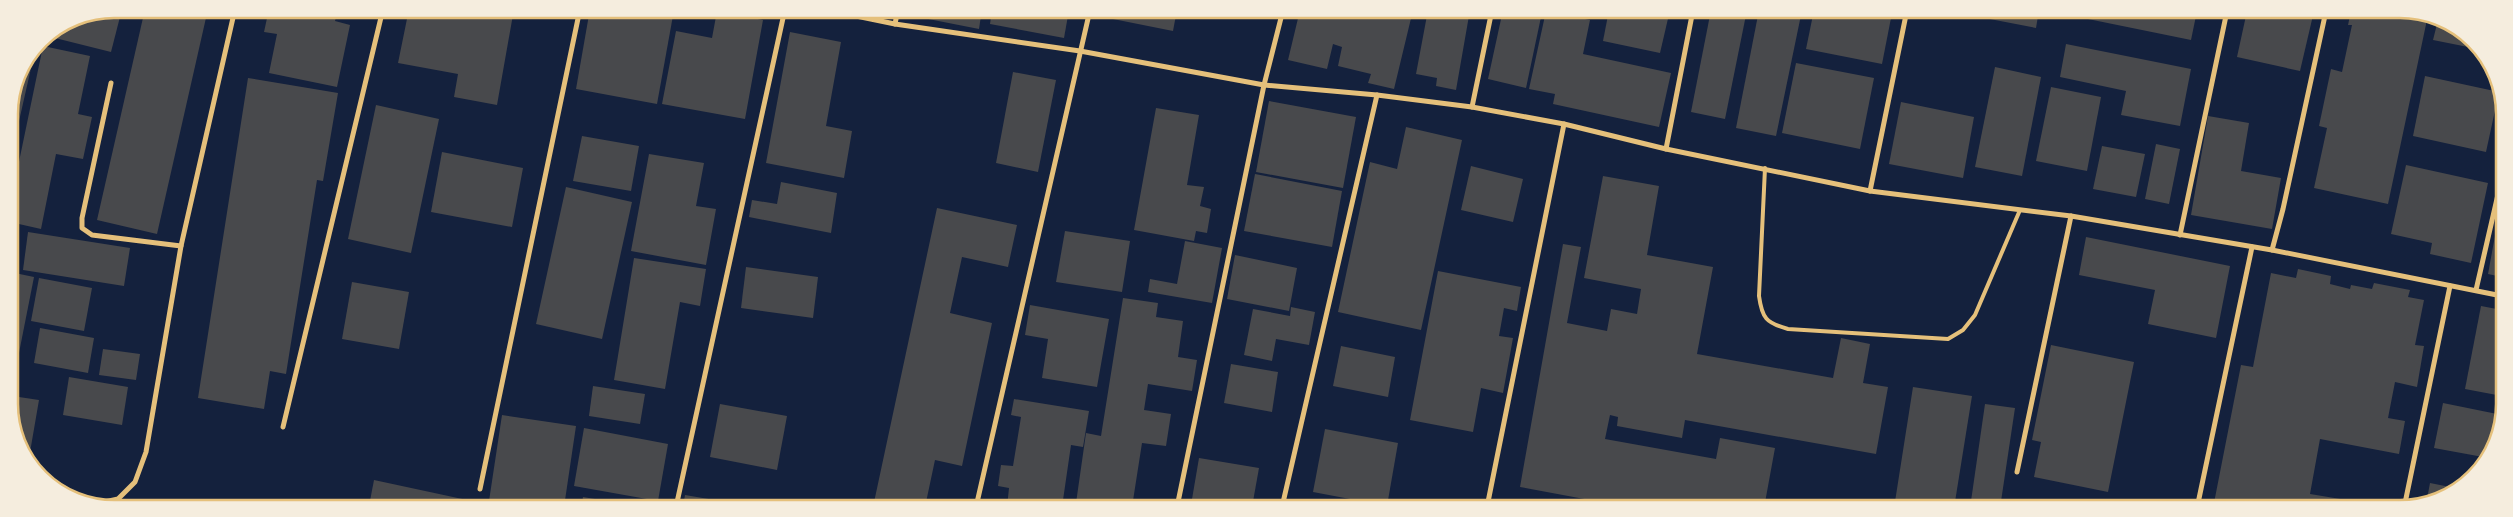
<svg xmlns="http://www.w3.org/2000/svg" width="2513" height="517" font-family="'Fira Sans Condensed',sans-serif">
  <rect width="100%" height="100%" fill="#14213d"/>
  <g fill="#48494c">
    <path d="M114,9H122L111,52L47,36L74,17Z"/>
    <path d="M145,9H208L157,234L97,220Z"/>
    <path d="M269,9H338L335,21L350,25L337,87L269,73L277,34L264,32Z"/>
    <path d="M409,9H514L497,105L454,97L458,74L398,63Z"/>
    <path d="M590,9L674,10L657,104L576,89Z"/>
    <path d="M909,9H982L979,29L908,15Z"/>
    <path d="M992,10H1069L1064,38L990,24Z"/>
    <path d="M1100,10H1177L1173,31L1098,16Z"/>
    <path d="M1300,10H1413L1394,89L1368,83L1371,74L1338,66L1342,47L1333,44L1327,69L1288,60Z"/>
    <path d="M1428,10H1470L1456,90L1436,86L1437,78L1416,74Z"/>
    <path d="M1503,10L1541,17L1526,88L1488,79Z"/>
    <path d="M1573,10H1605L1604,17Z"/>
    <path d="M1609,10H1670L1660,53L1603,41Z"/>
    <path d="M1711,10H1747L1725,119L1691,112Z"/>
    <path d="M1759,10H1776L1801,15L1776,136L1736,128Z"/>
    <path d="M1814,10H1853L1891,18L1882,64L1806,49Z"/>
    <path d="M1969,10H2039L2036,28L1969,15Z"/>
    <path d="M2090,10L2197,11L2191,40L2088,19Z"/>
    <path d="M717,11L763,20L745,119L662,104L676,31L712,38Z"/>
    <path d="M1546,11L1590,20L1583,54L1671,73L1659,127L1553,104L1555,94L1529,89Z"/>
    <path d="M2247,11H2314L2300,71L2237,57Z"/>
    <path d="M2351,11H2419L2428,15L2388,204L2314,188L2327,128L2319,126L2331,69L2342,72L2352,25H2348Z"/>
    <path d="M2438,20L2473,39L2478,49L2433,40Z"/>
    <path d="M790,32L841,42L826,126L852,131L844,178L766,163Z"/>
    <path d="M2066,44L2191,69L2180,126L2121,115L2126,91L2060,77Z"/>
    <path d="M36,46L10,161H9V107L17,73Z"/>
    <path d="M43,46L90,56L78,114L92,117L83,159L56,154L41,229L10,222V205Z"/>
    <path d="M1796,63L1874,78L1860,149L1782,133Z"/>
    <path d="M1995,67L2041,77L2022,176L1975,167Z"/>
    <path d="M1013,72L1056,80L1038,172L996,163Z"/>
    <path d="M2425,76L2499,92L2486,152L2413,136Z"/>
    <path d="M248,78L338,93L323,181L317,180L286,374L270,371L264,409L198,398Z"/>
    <path d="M2051,87L2101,97L2087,171L2036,161Z"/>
    <path d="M1269,101L1356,117L1343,188L1256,172Z"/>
    <path d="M1901,102L1974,117L1963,178L1889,164Z"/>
    <path d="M376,105L439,119L411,253L348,239Z"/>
    <path d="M1156,108L1199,115L1187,185L1204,187L1200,206L1211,209L1207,233L1196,231L1194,241L1134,230Z"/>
    <path d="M2208,116L2249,123L2241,171L2281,178L2272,229L2191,215Z"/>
    <path d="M1406,127L1462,140L1421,330L1338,312L1370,162L1397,169Z"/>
    <path d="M582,136L639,146L631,191L573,181Z"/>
    <path d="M2156,144L2180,149L2169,204L2145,199Z"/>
    <path d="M2102,146L2145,154L2136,197L2093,189Z"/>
    <path d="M442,152L523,168L512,227L431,212Z"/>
    <path d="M649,154L704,163L696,206L716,209L706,265L631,251Z"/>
    <path d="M2406,165L2488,183L2471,263L2430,254L2432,243L2391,234Z"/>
    <path d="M1471,166L1523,179L1513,222L1461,210Z"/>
    <path d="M1255,174L1342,191L1332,247L1244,231Z"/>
    <path d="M1603,176L1659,186L1647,255L1713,267L1697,354L1833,378L1841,338L1870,344L1863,383L1888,387L1876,454L1685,420L1682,438L1617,426L1618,417L1610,415L1605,439L1716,459L1720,438L1775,448L1764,508L1593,507L1595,501L1520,487L1563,244L1581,247L1567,323L1607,331L1611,309L1637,314L1641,289L1584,278Z"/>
    <path d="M781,182L837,193L831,233L749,217L752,200L777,204Z"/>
    <path d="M566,187L632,202L602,339L536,324Z"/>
    <path d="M937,208L1017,225L1008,267L962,257L950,313L992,323L962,466L935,460L925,507H873Z"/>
    <path d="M2499,214L2502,215V277L2488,274Z"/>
    <path d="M1065,231L1130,241L1122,292L1056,282Z"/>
    <path d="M28,232L130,248L124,286L23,270Z"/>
    <path d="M2086,237L2230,266L2216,338L2148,324L2155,290L2079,275Z"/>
    <path d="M1185,241L1222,248L1212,303L1148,292L1150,279L1177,284Z"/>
    <path d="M1235,255L1297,268L1289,311L1227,299Z"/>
    <path d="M634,258L706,269L700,306L680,302L665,389L614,380Z"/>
    <path d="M746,267L818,277L813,318L741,308Z"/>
    <path d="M2298,269L2331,276L2330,284L2350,289L2351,285L2372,289L2374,283L2410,290L2408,297L2424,300L2415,345L2424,346L2417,387L2395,382L2388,418L2405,421L2399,454L2320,439L2310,494L2371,504L2370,508H2213L2241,365L2253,367L2271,273L2296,278Z"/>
    <path d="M1438,271L1521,287L1517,311L1504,308L1499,336L1513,338L1503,393L1481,388L1473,432L1410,420Z"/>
    <path d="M10,272L34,277L17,363L10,361Z"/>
    <path d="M39,278L92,288L84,331L31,321Z"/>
    <path d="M352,282L409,292L399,349L342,339Z"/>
    <path d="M1123,298L1158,303L1156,317L1183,321L1178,357L1197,360L1192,391L1148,384L1144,410L1171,414L1166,446L1142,443L1132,507H1099L1076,503L1086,433L1101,436Z"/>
    <path d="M1030,305L1109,319L1097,387L1042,378L1048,339L1025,335Z"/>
    <path d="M2481,306L2502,310V396L2465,389Z"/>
    <path d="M1291,307L1315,312L1309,345L1276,339L1272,361L1244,355L1253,309L1290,316Z"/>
    <path d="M40,328L94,338L88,373L34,363Z"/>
    <path d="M2051,345L2134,362L2108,492L2034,477L2041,442L2032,440Z"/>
    <path d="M1341,346L1395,357L1388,397L1333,386Z"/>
    <path d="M103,349L140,354L136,380L99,375Z"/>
    <path d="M1231,364L1278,372L1272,412L1224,403Z"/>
    <path d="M69,377L128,387L122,425L63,415Z"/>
    <path d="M593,386L645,394L640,424L589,416Z"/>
    <path d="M1913,387L1972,396L1954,508H1894Z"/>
    <path d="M19,397L39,400L29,458L11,424H14Z"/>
    <path d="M1014,399L1089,411L1083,447L1071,445L1062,507H1007L1009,488L998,486L1001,465L1013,466L1021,417L1011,415Z"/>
    <path d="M2443,403L2502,415L2500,428L2483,457L2434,448Z"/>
    <path d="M720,404L787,416L777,470L710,457Z"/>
    <path d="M1985,404L2015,408L2000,508H1970Z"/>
    <path d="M502,415L576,426L564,507H526L489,501Z"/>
    <path d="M584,428L668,444L658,501L574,486Z"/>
    <path d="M1325,429L1398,443L1387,506L1313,492Z"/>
    <path d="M1199,458L1259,468L1252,507L1191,505Z"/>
    <path d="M374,480L467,500L466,507L369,506Z"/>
    <path d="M2430,483L2455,488L2427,499Z"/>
    <path d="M685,495L750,506V507H683Z"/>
    <path d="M583,497L637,506V507H581Z"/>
    <path d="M1518,500L1553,506V507H1517Z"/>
  </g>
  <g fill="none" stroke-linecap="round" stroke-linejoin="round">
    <path stroke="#e5c07b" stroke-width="4" d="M1765,168L1759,296C1762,318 1766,323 1788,329L1948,339L1963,330L1975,315L2020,210"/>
    <g stroke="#e5c07b" stroke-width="5">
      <path d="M822,9L895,24L1080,51L1264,85L1377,95L1472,107L1564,124L1666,149L1870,191L2071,216L2272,250L2502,296"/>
      <path d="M895,24L898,9"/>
      <path d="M111,83L82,218V228L92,235L181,246"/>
      <path d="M1472,107L1492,10"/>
      <path d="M1666,149L1693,10"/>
      <path d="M1870,191L1907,10"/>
      <path d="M2180,235L2227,11"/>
      <path d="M2272,250L2283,209L2326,11"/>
      <path d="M2476,290L2502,177"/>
      <path d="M283,427L383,9"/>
      <path d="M2017,472L2071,216"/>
      <path d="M480,489L580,9"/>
      <path d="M91,505L118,499L135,482L146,452L181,246L235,9"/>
      <path d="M676,507L785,9"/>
      <path d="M976,507L1090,10"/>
      <path d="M1177,507L1264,85L1283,10"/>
      <path d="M1282,507L1377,95"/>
      <path d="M1487,507L1564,124"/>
      <path d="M2197,508L2252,247"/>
      <path d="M2404,508L2450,286"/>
    </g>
  </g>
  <path d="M0 0H2513V517H0ZM114 18H2400A96 96 0 0 1 2496 114V404A96 96 0 0 1 2400 500H114A96 96 0 0 1 18 404V114A96 96 0 0 1 114 18Z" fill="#f5edde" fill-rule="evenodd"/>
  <path fill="none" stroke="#e5c07b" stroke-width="2.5" d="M114 18H2400A96 96 0 0 1 2496 114V404A96 96 0 0 1 2400 500H114A96 96 0 0 1 18 404V114A96 96 0 0 1 114 18Z"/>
</svg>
